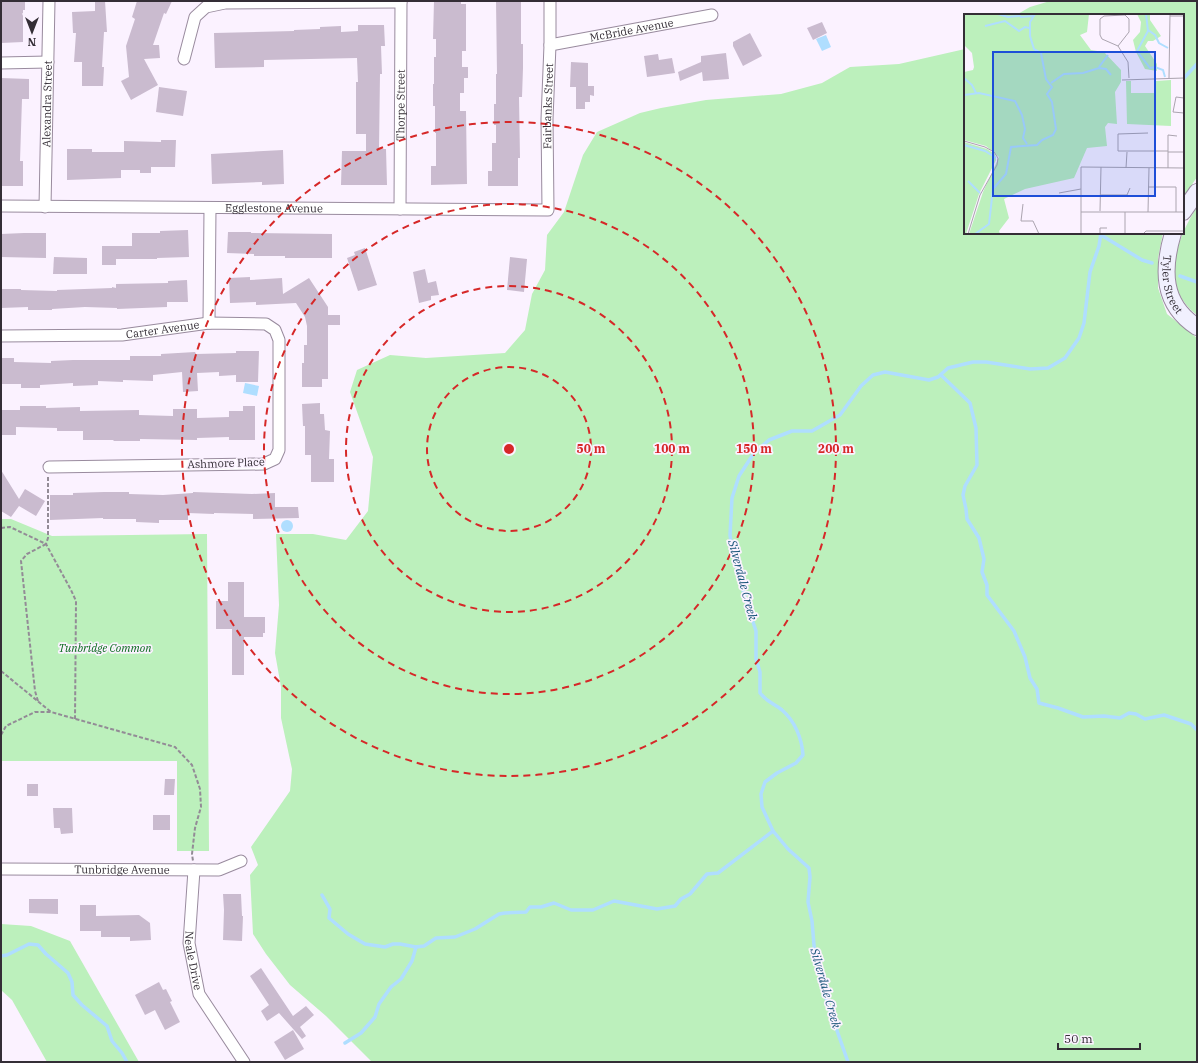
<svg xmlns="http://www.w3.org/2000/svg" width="1198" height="1063" font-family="'IBM Plex Serif',serif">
  <rect width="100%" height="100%" fill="#fbf2ff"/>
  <g fill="#bcf0bc">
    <path d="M1050,1H1197V177L1183,198V15H1016L1030,7Z"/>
    <path d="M965,49V233H1163L1158,258V288L1167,314L1197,338V1062H372L326,1016L290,985L266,954L253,934L250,875L258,865L251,847L290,791L292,769L281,718V687L275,653L279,605L276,534H313L346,540L368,511L373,457L350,392L357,370L390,355L426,358L505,353L525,330L532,294L545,270L547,235L564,212L583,155L597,132L640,113L661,108L706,100L781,94L822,83L850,67L899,64Z"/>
    <path d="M1197,207V315C1159,287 1176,239 1197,207Z"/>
    <path d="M1,519H11L52,536L207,534L209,851H177V761H1Z"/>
    <path d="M1,924L31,926L70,941L139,1062H47L12,1000L1,990Z"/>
  </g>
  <g fill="#afdeff">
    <path d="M826,35L831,47L822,51L816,39Z"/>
    <path d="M245,383L259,386L257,396L243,393Z"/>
    <circle cx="287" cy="526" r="6"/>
  </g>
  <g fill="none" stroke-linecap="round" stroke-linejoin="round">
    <g stroke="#afdeff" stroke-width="3.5">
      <path d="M1183,79L1197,64"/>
      <path d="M1101,235L1142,260L1152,263"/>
      <path d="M1180,276L1197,282"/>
      <path d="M941,375L970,403L976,428L977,465L965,486L963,495L966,509L967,519L979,538L984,559L982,572L987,585V595L1014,631L1025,657L1030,678L1037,689L1039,703L1058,708L1083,717L1104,716L1120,718L1129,713L1136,714L1145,719L1164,715L1191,724L1197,730"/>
      <path d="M322,895L330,909L329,918L348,934L365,944L385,947L393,944H400L416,947L424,946L436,938L455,937L475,929L499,914L505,913L526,912L530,907H541L554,903L571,910H593L614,901L657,909L675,906L681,899L690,894L707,874L718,873L773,831"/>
      <path d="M1,956L7,955L29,944L38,945L46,954L68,973L72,982L73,995L82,1005L107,1026L112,1041L122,1053L127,1062"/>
      <path d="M345,1043L361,1033L375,1017L379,1004L391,987L401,979L412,961L416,947"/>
      <path d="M848,1062L827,1002L815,957L812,921L808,902L810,877L809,868L788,849L773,831L762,807L761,794L765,782L777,773L796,763L803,755C802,739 795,721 782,710C773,703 768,703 760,693V672L756,659V631L746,601L733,555L730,535L732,498L739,476L754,453L769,440L792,431H812L840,415L861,386L873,375L885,372L929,380L938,377L948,368L973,362H986L1030,369L1048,368L1065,358L1079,338L1084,323L1090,272L1099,246L1101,233"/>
    </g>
  </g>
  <g fill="#cabbcf">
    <path d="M1,1H25V10H23V42L1,43Z"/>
    <path d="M95,1H105L107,32H104L102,67H104L103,86H82V62H74L76,33H73L72,12L95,11Z"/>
    <path d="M137,1H172L166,14L164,13L153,45H159L160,58L144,59L158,85L131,100L121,81L129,77L126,46L135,19L132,17Z"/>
    <path d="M434,1H461V4H466V51H462V67H468V78H464V93H460V111H466L467,184L431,185V166H436V133H435V106H433V84H434V57H436V39H433Z"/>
    <path d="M496,1H521V44H523V68L522,97H519L520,158H518V186H488V171H492V143H496V125H494V104H496V74H497Z"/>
    <path d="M822,22L827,33L813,40L807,28Z"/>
    <path d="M358,25H384L385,46H381L382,74H380L379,149H386L387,185H341L342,151H366V134H356V82H358L357,58L264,60V67L215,68L214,33L294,31V30L320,29V27L341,26V32L358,31Z"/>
    <path d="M750,33L762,56L743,66L733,46V42Z"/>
    <path d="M726,53L729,79L703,81L702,72L680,81L678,72L701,62V56Z"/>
    <path d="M658,54L659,60L672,58L675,73L647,77L644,56Z"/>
    <path d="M571,62L588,63V86H594V96L590,95V102H585V109H576V87H570Z"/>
    <path d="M1,78L29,79V99H22L20,161H23V186H1Z"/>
    <path d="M159,87L187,91L183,116L156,112Z"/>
    <path d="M161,140H176L175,167H151V173H140V170H121V178L67,180V149H92V152H124V141L161,142Z"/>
    <path d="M283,150L284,184L262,185V182L212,184L211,154Z"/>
    <path d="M188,230L189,257L157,258V259H116V265H102V246H132V233H160V231Z"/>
    <path d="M228,232H251V233L332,234V258H285V256H254V254L227,253Z"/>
    <path d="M24,233H46V258L1,257V234Z"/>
    <path d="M365,248L377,285L358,291L347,258L355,255L354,252Z"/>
    <path d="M54,257L87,258V274H53Z"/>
    <path d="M510,257L527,259L524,292L507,290Z"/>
    <path d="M425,269L428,283L436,281L439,295L431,296V300L419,303L413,272Z"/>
    <path d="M250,277V280L282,278L283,294L309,278L328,307V315H340V325H328V379H322V387H302V363H304V345H307V326L305,317L296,303L256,305V302L230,303L229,278Z"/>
    <path d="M187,280L188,302H167V307L117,309V308L85,307L52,309V310H28V307L1,308V289H21V290L57,291V290L112,288V287L116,288V284L168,283V281Z"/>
    <path d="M236,351H259L258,382H236V375L219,376V372L197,373L198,391L183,392L182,372L153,375V381L123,380V382L98,381V385L73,386V383L40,385V388H21V384H1V358H14V362L51,363V361L73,360H130V356H161V354L195,352L196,354L236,353Z"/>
    <path d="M320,403V414H324L325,430L330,431L329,459H334V482H311V455H305V426H303L302,404Z"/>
    <path d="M20,406H46V408L80,407V411L139,410V415L173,416V409H197V418L229,417V411H243V406H255V440H229V437L197,438V440L140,439V441H114L113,440H83V431H57V428L16,427V435H1V410H20Z"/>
    <path d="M1,470L19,499L25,489L45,501L36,516L19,506L11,517L1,511Z"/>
    <path d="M104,492H129V494L163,495L193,493V492L252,494L275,493V507H298L299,518L253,519V514L214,513V514L188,513V520H159V523L136,522V519H103V518L50,520V495H73V493Z"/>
    <path d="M228,582H244V617H265V633H263V637H244V675H232V629H216V601H228Z"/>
    <path d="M165,779H175L174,795H164Z"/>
    <rect x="27" y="784" width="11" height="12"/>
    <path d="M53,808H72L73,833L61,834L60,828H54Z"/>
    <rect x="153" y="815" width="17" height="15"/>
    <path d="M223,894H241L242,916H243L242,941L223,940L224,910Z"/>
    <path d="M29,899H58V914L29,913Z"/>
    <path d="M80,905H96V916L139,915L150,923L151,940L130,941V937H101V931H80Z"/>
    <path d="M261,968L293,1016L306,1006L314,1015L300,1027L306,1036L302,1039L279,1013L267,1021L261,1011L269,1005L250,976Z"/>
    <path d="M159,982L163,990L166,989L172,1001L170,1002L180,1022L165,1030L155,1010L145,1015L135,995Z"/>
    <path d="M293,1030L304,1049L285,1060L274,1042Z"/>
  </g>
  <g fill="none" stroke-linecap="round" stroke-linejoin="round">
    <g stroke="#998b9e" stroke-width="13">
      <g id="street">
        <path id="s1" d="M550,45L712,15"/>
        <path d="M184,59L195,17L206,7L225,3L401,2"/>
        <path d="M1,63L48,62"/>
        <path id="s2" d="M1,206L548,210L547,119L550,45V1"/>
        <path id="s3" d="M45,207L49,1"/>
        <path id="s4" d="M400,209L401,1"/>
        <path d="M209,323L210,208"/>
        <path id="s5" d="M1,336L122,335L209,323L266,324L275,330L279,340V450L275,459L264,464L49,467"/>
        <path id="s6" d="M1,869L219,870L241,861"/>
        <path id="s7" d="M194,870L189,943L199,994L244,1062"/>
      </g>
    </g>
    <g stroke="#998b9e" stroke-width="18">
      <g id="secondary">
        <path d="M1183,212L1197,192"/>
        <path id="s8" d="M1173,233C1162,270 1162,304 1197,327"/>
      </g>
    </g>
    <g stroke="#938b96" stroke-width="2" stroke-dasharray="4 2" stroke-linecap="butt">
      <path d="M48,477V538L46,544L71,590L76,601L75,719"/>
      <path d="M1,528L10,527L46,544"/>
      <path d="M1,671L51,712"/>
      <path d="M38,701L35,691L21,561L27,554L46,544"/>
      <path d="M1,735L6,726L35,712H51L175,747L192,765L200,789L201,807L195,828L192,854L193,861"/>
    </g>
    <use href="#street" stroke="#fff" stroke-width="11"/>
    <use href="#secondary" stroke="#f1f0fe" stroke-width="16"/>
  </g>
  <g fill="none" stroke="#d62828" stroke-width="2" stroke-dasharray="7 5">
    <circle cx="509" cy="449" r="82"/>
    <circle cx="509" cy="449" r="163"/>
    <circle cx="509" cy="449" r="245"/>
    <circle cx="509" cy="449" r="327"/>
  </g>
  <g text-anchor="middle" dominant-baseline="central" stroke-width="3.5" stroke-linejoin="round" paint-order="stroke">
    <g font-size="11" fill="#342e36" stroke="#fbf2ff">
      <text stroke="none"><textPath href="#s1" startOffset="83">McBride Avenue</textPath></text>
      <text stroke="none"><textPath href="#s3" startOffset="103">Alexandra Street</textPath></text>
      <text stroke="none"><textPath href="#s4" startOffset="104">Thorpe Street</textPath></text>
      <text stroke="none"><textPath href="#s2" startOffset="651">Fairbanks Street</textPath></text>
      <text stroke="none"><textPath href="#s2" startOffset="273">Egglestone Avenue</textPath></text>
      <text stroke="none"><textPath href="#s8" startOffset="53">Tyler Street</textPath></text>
      <text stroke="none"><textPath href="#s5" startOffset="162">Carter Avenue</textPath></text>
      <text transform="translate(226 463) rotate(-2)">Ashmore Place</text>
      <text stroke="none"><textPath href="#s6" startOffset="121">Tunbridge Avenue</textPath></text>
      <text stroke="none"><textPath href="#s7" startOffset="91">Neale Drive</textPath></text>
    </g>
    <g font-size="11" font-style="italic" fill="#046818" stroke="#fbf2ff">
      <text x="105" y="648">Tunbridge Common</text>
    </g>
    <g font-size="12" font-style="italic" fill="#185579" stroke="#fbf2ff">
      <text transform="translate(743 580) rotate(75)">Silverdale Creek</text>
      <text transform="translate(826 988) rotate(74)">Silverdale Creek</text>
    </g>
  </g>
  <g transform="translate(964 14)">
    <rect width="220" height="220" fill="#fbf2ff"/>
    <path d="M0,0H125L123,18L116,21L127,36L140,38L157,56V68L151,78L153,110L144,109L141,113L143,132L123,134L110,164L61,175L40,185L45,204L35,217L36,220H5L19,178L35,143L22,132L0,126V58L9,56L10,53L8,39L0,31ZM173,0H186V6L197,22L189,27H184L181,32L193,50V57L181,55L172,38L169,26L176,18L177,8ZM207,66V112L163,110L162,67H167V79H191L192,67ZM0,128L23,135L31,140L32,146L15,180L2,220H0Z" fill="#bcf0bc"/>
    <path fill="none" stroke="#afdeff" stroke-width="2" d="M34,0L44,3L55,2M54,0L57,3L69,2M182,0L184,17L173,37L186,54L191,53L199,56L201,63M21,12L41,7L55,17L61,13L65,14M184,16L191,21L195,29L204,34M135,53L144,41M0,64L8,71L12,79M87,69L100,60L119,59L135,54L142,55L147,61M0,81L15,79L51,87L58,101L61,115L59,124L63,130M0,131L21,137L32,144M4,167L16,179M11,220L25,210L29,175L42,160L47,133L73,131L78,126L89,121L92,115L88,88L83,80L88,73L82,65L77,39L70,35L66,22V8L71,0"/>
    <path fill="none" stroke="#aba4af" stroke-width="1" d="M206,2H220M154,32L165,18V5L161,1L140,2L136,5V21L138,25L154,32L164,48L165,64M205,64L206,0M158,66L220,64M220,84L212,83L209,98L220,99M184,119L154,120V137H204M0,127L21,133L30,138L34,144L33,151L16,181L4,220M204,138H220M162,154L163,138M204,154V121L213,122M184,173H212V198M95,179L117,175M137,181H163L166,174M59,190L57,207H69L75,220M136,197L137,153M117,198H220M184,198L185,154M117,220V153L220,154M136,220V214H143M161,220V198M179,220L182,217H220"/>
    <path fill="#1d4ed8" fill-opacity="0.15" stroke="#1d4ed8" stroke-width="2" d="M29,38H191V182H29Z"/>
    <rect width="220" height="220" fill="none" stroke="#342e36" stroke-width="2"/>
  </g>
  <circle cx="509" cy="449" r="6" fill="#d62828" stroke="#fbf2ff" stroke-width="2"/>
  <g font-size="12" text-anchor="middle" font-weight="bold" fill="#d62828" stroke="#fbf2ff" stroke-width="3.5" stroke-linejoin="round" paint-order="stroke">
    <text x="591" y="453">50 m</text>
    <text x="672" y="453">100 m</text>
    <text x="754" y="453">150 m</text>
    <text x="836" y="453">200 m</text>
  </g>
  <rect width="1198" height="1063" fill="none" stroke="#342e36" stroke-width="4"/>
  <g transform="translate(32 32) rotate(180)" stroke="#fbf2ff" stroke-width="3" paint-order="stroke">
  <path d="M0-3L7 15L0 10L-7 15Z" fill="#342e36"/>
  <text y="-6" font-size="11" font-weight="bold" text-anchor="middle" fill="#342e36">N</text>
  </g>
  <path d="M1058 1043v6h82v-6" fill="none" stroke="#342e36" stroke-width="2"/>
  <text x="1064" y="1043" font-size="12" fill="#342e36" stroke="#fbf2ff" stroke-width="3" paint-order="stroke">50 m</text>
</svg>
